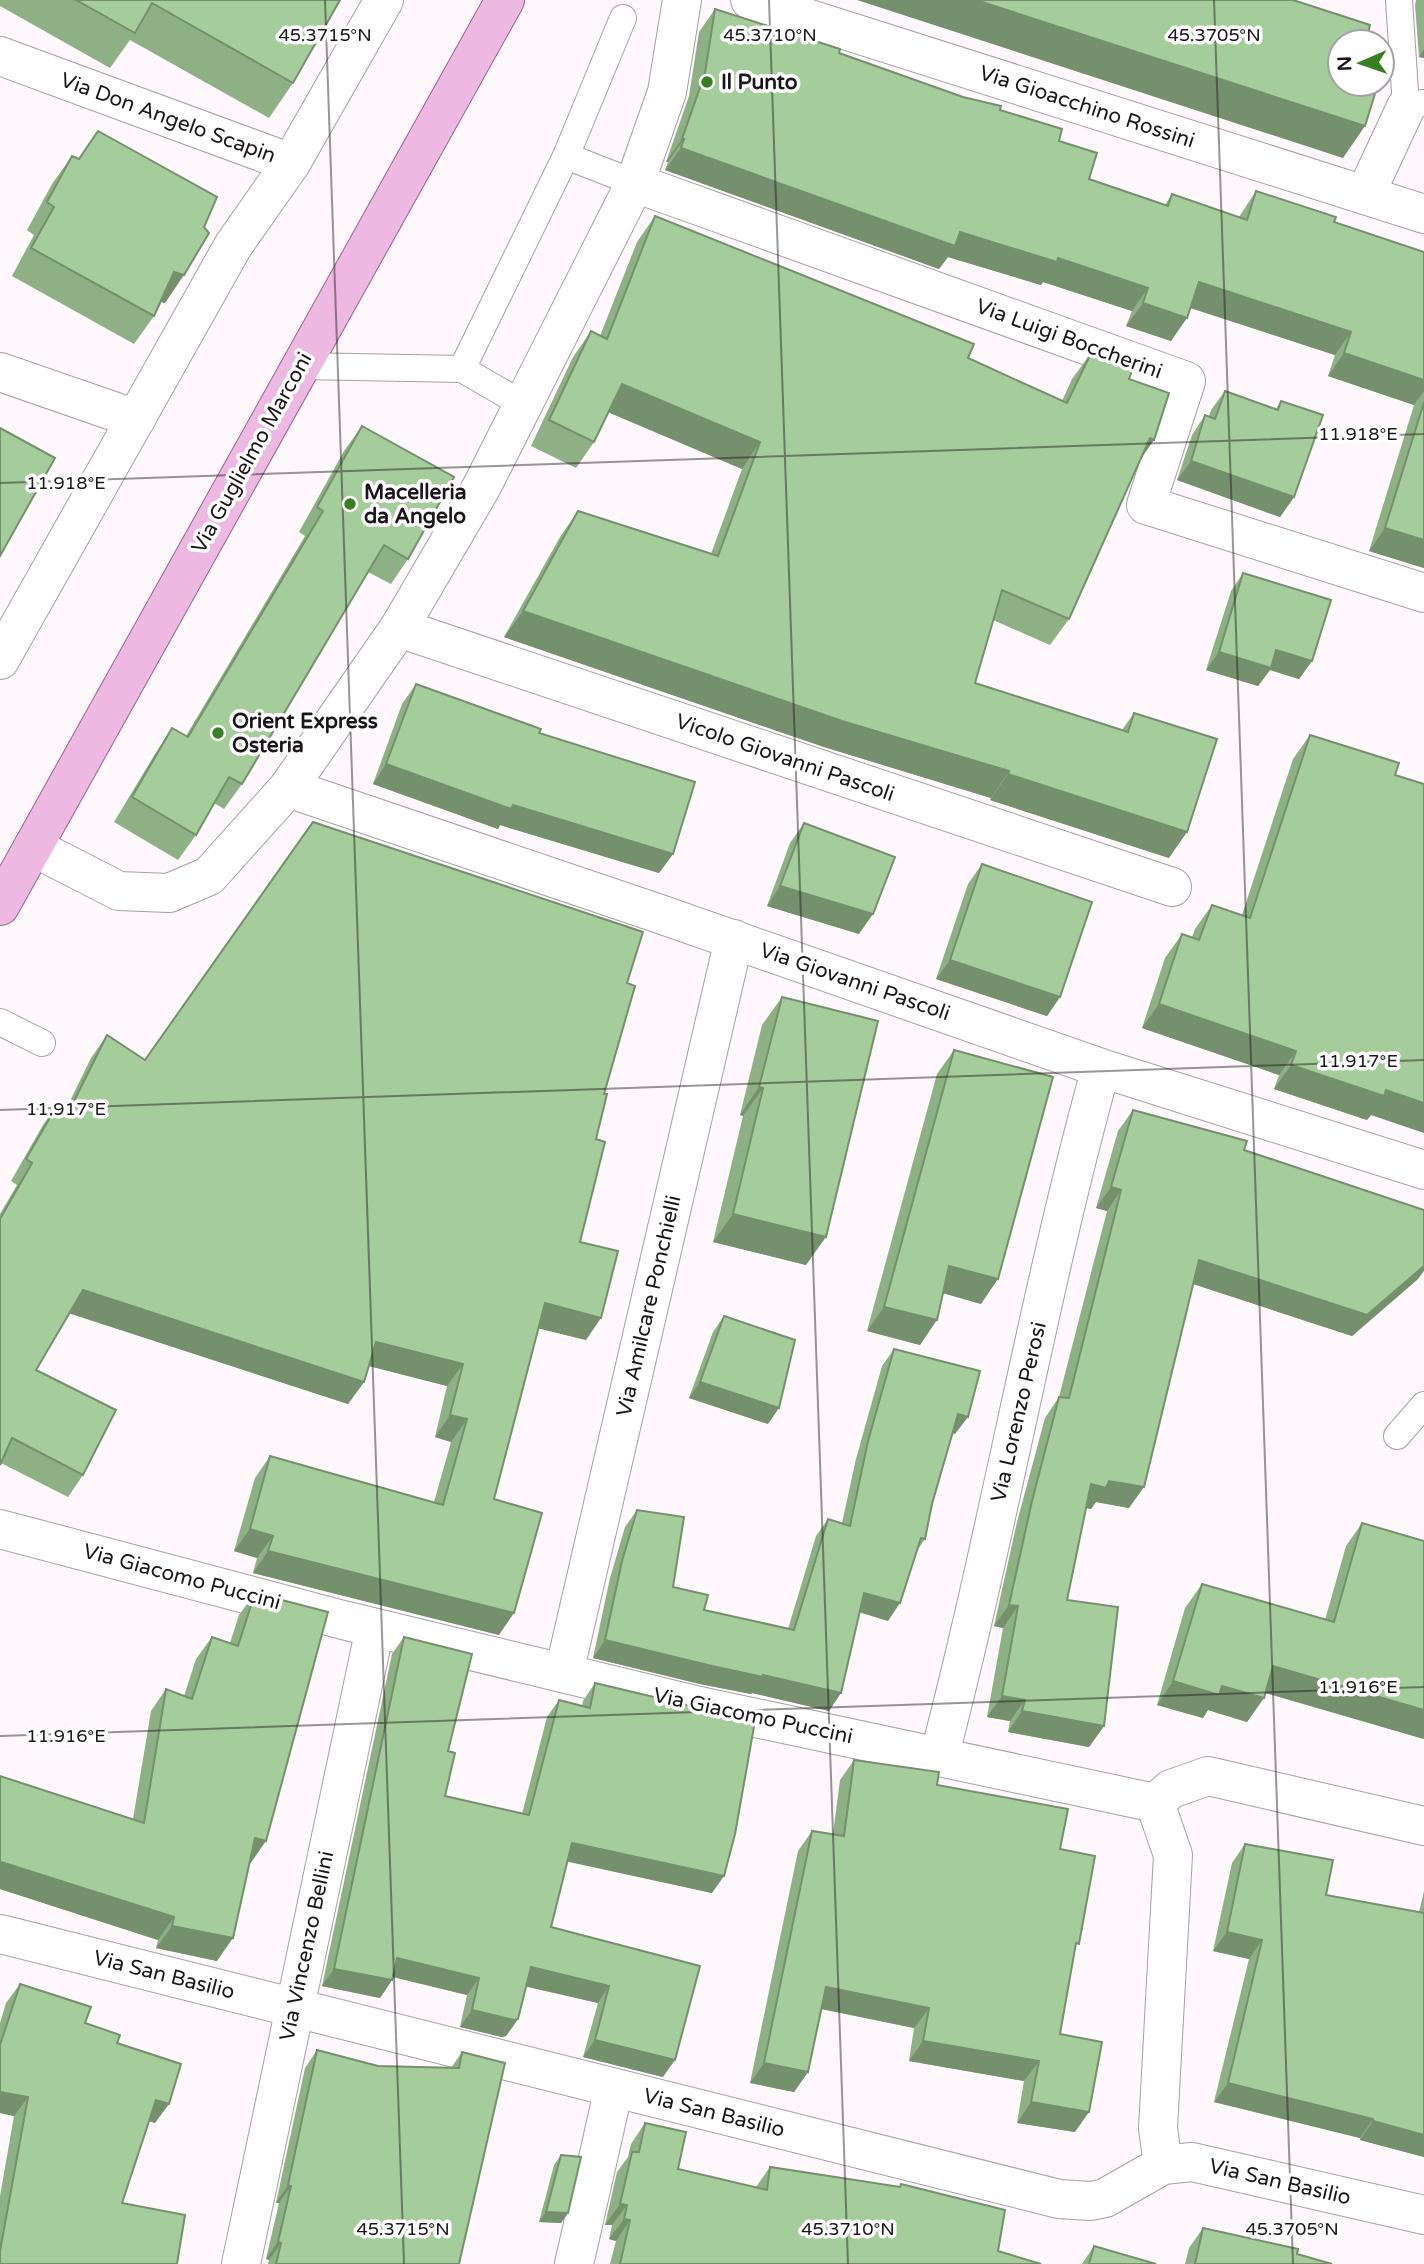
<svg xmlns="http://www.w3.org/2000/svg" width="1424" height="2264" font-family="'Varela Round',sans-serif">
  <rect width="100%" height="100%" fill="#fef7fc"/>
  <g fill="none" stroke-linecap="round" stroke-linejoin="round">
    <g stroke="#a99ea6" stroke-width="28">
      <g id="lane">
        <path d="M1399,0L1406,107L1422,103"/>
        <path d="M566,156L623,18"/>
        <path d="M300,366L462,369L524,405"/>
        <path d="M462,369L566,156L635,183"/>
        <path d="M0,1022L42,1043"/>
        <path d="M1397,1436L1424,1405"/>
      </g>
    </g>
    <g stroke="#a99ea6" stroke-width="40">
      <g id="street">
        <path d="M750,0L1424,214"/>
        <path d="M0,56L291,163"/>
        <path d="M635,183L1186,381L1146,505L1424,593"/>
        <path d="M1365,195L1406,107"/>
        <path d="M0,372L136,419"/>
        <path d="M399,628L1172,887"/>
        <path d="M0,660L233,246L291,163L384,0"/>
        <path d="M288,788L654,912L1101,1068L1424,1170"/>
        <path d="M33,847L119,891L169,893L209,876L288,788L399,628L482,486L635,183L667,92L682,0"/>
        <path d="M0,1529L343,1620L695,1705L1155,1803L1173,1855L1158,2128L1163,2165"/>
        <path d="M564,1673L734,939"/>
        <path d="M939,1757C999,1529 1038,1295 1101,1068"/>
        <path d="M1155,1803L1171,1789L1208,1776L1424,1826"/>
        <path d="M0,1934L1059,2199L1091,2201L1105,2198L1163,2165L1192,2162L1424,2215"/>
        <path d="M241,2264L375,1628"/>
        <path d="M574,2264L614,2088"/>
      </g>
    </g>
    <g stroke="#9b618f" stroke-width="40">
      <path id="primary" d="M0,906L505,0"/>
    </g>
    <use href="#lane" stroke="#fff" stroke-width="26"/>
    <use href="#street" stroke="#fff" stroke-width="38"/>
    <use href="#primary" stroke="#edb9e2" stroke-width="38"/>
  </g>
  <g fill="#8eb085">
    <path d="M0,0H340L293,83L269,118L130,40L110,68L0,6Z"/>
    <path d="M1416,0H1424V58L1419,57L1415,5Z"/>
    <path d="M715,9L1000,110L1059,141L1089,179L1165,205L1172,194L1239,217L1256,191L1334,222L1424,252V568L1369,551L1414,405L1328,376L1335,355L1190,308L1171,341L1126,326L1132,311L1043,282L1041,285L948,257L939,269L665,170L668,162H666L689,96L699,32Z"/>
    <path d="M72,156L165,303L161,302L154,316L134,344L12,276L34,235L27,230L52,184Z"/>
    <path d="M655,216L1062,401L1072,379L1091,353L1129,379L1142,457L1069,619L1050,645L993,620L975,683L1122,730L1134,713L1169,858L990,800L991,798L824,747L504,637L560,537L578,511L711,554L742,469L608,412L594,442L576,468L531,446L573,357L591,331L600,336L637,242Z"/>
    <path d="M1225,391L1276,409L1281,401L1294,497L1280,517L1177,480L1192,435L1205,415L1209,416L1211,410Z"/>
    <path d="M362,426L408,559L391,584L368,572L242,784L224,809L214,803L196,835L178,860L114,822L155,754L172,728L186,736L305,536L299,532L344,451Z"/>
    <path d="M1243,573L1312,661L1299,679L1270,670L1258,686L1206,670L1231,591Z"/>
    <path d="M416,684L539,733L673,854L659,873L500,825L498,829L373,784L402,704Z"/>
    <path d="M1310,735L1395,775L1371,1115L1367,1120L1274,1089L1279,1075L1142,1028L1165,958L1182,934L1192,937L1195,929L1212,905L1242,915L1293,759Z"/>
    <path d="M804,823L859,934L767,906L790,843Z"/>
    <path d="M982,864L1060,997L1047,1016L936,979L968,884Z"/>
    <path d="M627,983L604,1094L580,1242L586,1340L538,1328L494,1499L499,1635L253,1573L257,1558L234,1551L255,1478L270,1456L434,1502L451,1442L435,1437L447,1386L369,1366L364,1382L348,1404L70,1313L36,1370L83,1475L68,1497L1,1463L0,1465V1214L17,1185L11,1181L43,1125L59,1102L67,1107L91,1058L107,1035L145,1060Z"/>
    <path d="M782,997L806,1265L713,1242L743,1116L740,1115L762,1025Z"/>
    <path d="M954,1050L981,1304L943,1293L920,1345L867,1331L937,1074Z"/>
    <path d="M1133,1110L1244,1150L1418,1279L1352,1336L1193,1284L1129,1508L1096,1502L1091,1509L1086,1508L1067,1600L1104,1726L1089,1747L1008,1732L1010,1721L987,1717L1003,1628L994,1626L1017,1522L1045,1418L1059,1397L1107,1211L1096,1208L1118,1131Z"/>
    <path d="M724,1316L768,1424L689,1398L713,1332Z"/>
    <path d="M894,1349L955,1434L952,1433L932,1504L925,1539L918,1549L888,1621L860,1612L829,1711L752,1693L751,1694L700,1684L593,1658L610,1578L625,1527L637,1510L673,1587L704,1610L788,1629L816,1536L828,1519L842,1523L856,1459L882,1366Z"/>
    <path d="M1362,1523L1424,1541V1739L1265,1693L1247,1722L1208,1710L1203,1718L1157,1705L1185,1608L1202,1584L1325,1620L1346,1546Z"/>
    <path d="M255,1593L250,1864V1863L217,1961L156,1948L158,1940L0,1889V1776L133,1819L151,1711L166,1689L184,1696L196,1659L212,1637L230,1643L239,1615Z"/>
    <path d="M404,1637L448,1751L445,1796L522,1814L547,1717L559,1700L582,1706L583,1701L595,1683L712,1893L567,1861L551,1927L700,1966L663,2077L583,2057L598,2003L526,1986L518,2019L506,2036L502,2037L460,2027L467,1995L393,1977L392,1980L380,1998L322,1986L392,1654Z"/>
    <path d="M854,1760L937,1785L1060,1849L1074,1950L1060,2034L1075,2132L1017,2123L1024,2081L909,2061L914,2028L821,2009L808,2072L794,2092L750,2083L798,1851L812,1831L833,1834L840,1780Z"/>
    <path d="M1245,1844L1326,1895L1419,1912L1424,1891V2157L1360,2140V2138L1214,2102L1249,1959L1213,1951L1232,1863Z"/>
    <path d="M20,1984L117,2043L155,2123L149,2121L122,2203L0,2264V2196L14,2116L0,2113V2023L6,2003Z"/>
    <path d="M317,2050L378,2066L451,2068L462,2052L459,2264H268L269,2260L266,2259L279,2203H276L305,2068Z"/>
    <path d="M645,2123L678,2169L756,2187L770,2167L899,2187L901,2184L998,2251L1041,2264H610L616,2241L609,2239L612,2225H605L617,2172L628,2157L631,2144Z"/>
    <path d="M561,2155L568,2213L561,2223L539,2222L554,2165Z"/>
    <path d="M1203,2228L1297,2254L1332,2264H1185L1189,2248Z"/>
    <path d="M1094,2246L1156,2264H1082Z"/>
  </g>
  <g fill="#74906c">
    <path d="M857,0H976L1365,126L1343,158Z"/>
    <path d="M1424,49V58L1419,57Z"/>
    <path d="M682,139H684L668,162H666Z"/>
    <path d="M681,148L960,232L1058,258L1148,288L1132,311L1043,282L1041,285L948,257L939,269L665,170Z"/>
    <path d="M174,272L184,275L165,303L155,300Z"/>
    <path d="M1199,282L1351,332L1335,355L1182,305Z"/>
    <path d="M1143,303L1187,318L1171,341L1126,326Z"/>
    <path d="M1344,353L1424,380V391L1414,405L1328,376Z"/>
    <path d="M622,384L760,442L742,469L603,410Z"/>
    <path d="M1150,438L1154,440L1136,466Z"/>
    <path d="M1191,461L1294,497L1280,517L1177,480Z"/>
    <path d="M1385,528L1424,540V568L1369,551Z"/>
    <path d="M523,611L1009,771L991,798L824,747L504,637Z"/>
    <path d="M1276,650L1312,661L1299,679L1270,670L1258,686L1206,670L1219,652Z"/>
    <path d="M386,764L513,805L673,854L659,873L500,825L498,829L373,784Z"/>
    <path d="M1008,774L1187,832L1169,858L990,800Z"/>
    <path d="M780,886L873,914L859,934L767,906Z"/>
    <path d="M950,960L1060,997L1047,1016L936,979Z"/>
    <path d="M1159,1004L1296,1051L1279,1075L1142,1028Z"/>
    <path d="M1291,1065L1386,1090L1424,1103V1133L1371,1115L1367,1120L1274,1089Z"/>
    <path d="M759,1087L763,1088L743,1116L740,1115Z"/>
    <path d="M1111,1187L1121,1190L1107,1211L1096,1208Z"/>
    <path d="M733,1214L826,1237L806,1265L713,1242Z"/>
    <path d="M1199,1260L1424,1266V1271L1418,1279L1352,1336L1184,1281Z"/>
    <path d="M949,1266L998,1279L981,1304L932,1290Z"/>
    <path d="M83,1290L364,1382L348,1404L68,1313Z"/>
    <path d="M545,1303L601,1318L586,1340L529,1326Z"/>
    <path d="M884,1307L937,1320L920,1345L867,1331Z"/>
    <path d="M376,1342L463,1364L447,1386L361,1364Z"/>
    <path d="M700,1382L779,1408L768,1424L689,1398Z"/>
    <path d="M958,1414L968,1417L955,1434L946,1431Z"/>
    <path d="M450,1415L467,1419L451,1442L435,1437Z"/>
    <path d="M1109,1481L1144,1487L1129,1508L1096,1502L1091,1509L1076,1505L1091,1484Z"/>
    <path d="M250,1529L273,1536L257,1558L234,1551Z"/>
    <path d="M268,1551L514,1613L499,1635L253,1573Z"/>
    <path d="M864,1593L900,1603L888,1621L852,1610Z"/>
    <path d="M1009,1605L1018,1606L1003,1628L994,1626Z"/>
    <path d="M605,1640L763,1675L841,1693L829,1711L752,1693L751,1694L700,1684L593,1658Z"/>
    <path d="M1273,1666L1424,1710V1739L1256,1690Z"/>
    <path d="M1173,1681L1222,1686L1264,1698L1247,1722L1208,1710L1203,1718L1157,1705Z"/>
    <path d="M1002,1696L1025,1700L1010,1721L987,1717Z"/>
    <path d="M1022,1711L1104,1726L1089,1747L1008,1732Z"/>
    <path d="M255,1838L266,1841L250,1864L240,1860Z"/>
    <path d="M572,1843L724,1876L712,1893L560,1860Z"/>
    <path d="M0,1862H1L174,1917L158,1940L0,1889Z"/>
    <path d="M172,1926L233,1938L217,1961L156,1948Z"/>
    <path d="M1227,1932L1262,1940L1249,1959L1213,1951Z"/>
    <path d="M397,1958L479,1978L467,1995L385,1975Z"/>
    <path d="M531,1967L609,1986L598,2003L519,1985Z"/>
    <path d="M334,1969L392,1980L380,1998L322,1986Z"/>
    <path d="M826,1987L929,2008L914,2028L812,2007Z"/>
    <path d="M472,2010L518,2019L506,2036L502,2037L460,2027Z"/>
    <path d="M595,2040L675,2060L663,2077L583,2057Z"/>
    <path d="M923,2041L1039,2061L1024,2081L909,2061Z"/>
    <path d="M764,2063L808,2072L794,2092L750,2083Z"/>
    <path d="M1228,2083L1373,2119L1360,2138L1214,2102Z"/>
    <path d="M0,2092L28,2097L14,2116L0,2113Z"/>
    <path d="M156,2100L169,2104L155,2123L143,2119Z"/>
    <path d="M1031,2102L1089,2112L1075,2132L1017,2123Z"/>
    <path d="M1373,2121L1424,2135V2157L1360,2140Z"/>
    <path d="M288,2185L291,2186L279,2203H276Z"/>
    <path d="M620,2204L627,2205L612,2225H605Z"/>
    <path d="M546,2212L568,2213L561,2223L539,2222Z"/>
    <path d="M624,2219L630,2220L616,2241L609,2239Z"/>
    <path d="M278,2242L281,2243L269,2260L266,2259Z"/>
  </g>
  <g fill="#a5cd9b" stroke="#74906c" stroke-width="2">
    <path d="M76,0H340L293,83L152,3L135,33Z"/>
    <path d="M976,0H1293L1370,25L1366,42H1340V84H1378L1365,126Z"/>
    <path d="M715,9L840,49L839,53L963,97L1001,106L1000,110L1062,129L1059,141L1097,153L1089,179L1168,206L1172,194L1247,220L1256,191L1336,217L1334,222L1424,252V380L1344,353L1351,332L1199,282L1187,318L1143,303L1148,288L1058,258L1057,262L960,232L955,246L681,148L684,139H682L705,73Z"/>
    <path d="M1382,49L1389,51L1382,72Z"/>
    <path d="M98,131L217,197L204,227L209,233L184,275L174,272L154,316L31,248L54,207L47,202L72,156L79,159Z"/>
    <path d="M655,216L974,344L968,358L1067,403L1091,353L1132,371L1129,379L1169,393L1154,440L1150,438L1069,619L1002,590L975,683L1128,732L1134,713L1217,739L1187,832L1008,774L1009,771L842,721L523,611L578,511L718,556L760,442L622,384L594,442L549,420L591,331L607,339Z"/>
    <path d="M1225,391L1278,410L1281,401L1323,415L1294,497L1191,461L1205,415L1215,419Z"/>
    <path d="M1424,402V540L1385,528Z"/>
    <path d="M362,426L454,477L408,559L384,545L242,784L229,777L196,835L132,797L172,728L188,737L323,511L317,507Z"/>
    <path d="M0,428L55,458L0,556Z"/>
    <path d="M1243,573L1331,600L1312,661L1276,650L1271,668L1219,652Z"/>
    <path d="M416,684L541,729L539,733L695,782L673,854L513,805L511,809L386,764Z"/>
    <path d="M1310,735L1399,763L1395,775L1424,784V1103L1386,1090L1384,1096L1291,1065L1296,1051L1159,1004L1182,934L1199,940L1212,905L1250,918Z"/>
    <path d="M313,822L643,932L627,983L635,986L604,1094H607L596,1139L605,1142L580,1242L618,1251L601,1318L545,1303L494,1499L542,1513L514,1613L268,1551L273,1536L250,1529L270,1456L443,1505L467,1419L450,1415L463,1364L376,1342L364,1382L83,1290L36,1370L116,1410L83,1475L12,1438L0,1465V1219L32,1163L26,1159L59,1102L70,1109L107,1035L145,1060Z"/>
    <path d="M804,823L895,857L873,914L780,886Z"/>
    <path d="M982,864L1092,902L1060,997L950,960Z"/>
    <path d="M782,997L878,1021L826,1237L733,1214L763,1088L759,1087Z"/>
    <path d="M954,1050L1053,1077L998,1279L949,1266L937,1320L884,1307Z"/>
    <path d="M1133,1110L1247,1141L1244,1150L1424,1210V1266L1367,1315L1199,1260L1144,1487L1109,1481L1106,1488L1091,1484L1067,1600L1118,1607L1104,1726L1022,1711L1025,1700L1002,1696L1018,1606L1009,1605L1032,1501L1059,1397L1069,1398L1121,1190L1111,1187Z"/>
    <path d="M724,1316L795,1340L779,1408L700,1382Z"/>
    <path d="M894,1349L980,1371L968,1417L958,1414L932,1504L925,1539L921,1538L900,1603L864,1593L841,1693L763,1675V1677L712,1666L605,1640L622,1561L637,1510L684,1517L673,1587L708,1595L704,1610L794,1630L828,1519L850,1526L868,1441Z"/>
    <path d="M1362,1523L1424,1541V1710L1273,1666L1264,1698L1222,1686L1219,1695L1173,1681L1202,1584L1334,1622Z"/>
    <path d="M255,1593L328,1612L266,1841L255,1838L233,1938L172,1926L174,1917L1,1862L0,1863V1776L144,1823L166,1689L192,1699L212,1637L238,1646Z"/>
    <path d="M404,1637L472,1654L448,1751L455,1753L445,1796L529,1815L559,1700L590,1708L595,1683L755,1721L735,1834L724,1876L572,1843L551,1927L700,1966L675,2060L595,2040L609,1986L531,1967L518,2019L514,2020L472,2010L479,1978L397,1958L392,1980L334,1969Z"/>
    <path d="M854,1760L939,1772L937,1785L1068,1809L1060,1849L1095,1856L1079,1944L1076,1943L1060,2034L1102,2042L1089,2112L1031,2102L1039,2061L923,2041L929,2008L826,1987L808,2072L764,2063L812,1831L844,1836Z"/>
    <path d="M1245,1844L1333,1860L1326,1895L1424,1913V2135L1373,2121V2119L1228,2083L1262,1940L1227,1932Z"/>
    <path d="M20,1984L91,2007L85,2023L120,2035L117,2043L181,2064L169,2104L156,2100L122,2203L185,2215L177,2264H0V2251L28,2097L0,2092V2045Z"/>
    <path d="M317,2050L378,2066L459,2068L462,2052L505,2063L459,2264H276L281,2243L278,2242L291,2186L288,2185Z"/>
    <path d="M645,2123L686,2132L678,2169L767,2190L770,2167L900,2187L901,2184L1005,2210L998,2251L1041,2264H620L630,2220L624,2219L627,2205L620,2204L632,2152H639Z"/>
    <path d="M561,2155L581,2157L568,2213L546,2212Z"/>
    <path d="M1203,2228L1298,2249L1297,2254L1332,2264H1195Z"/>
    <path d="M1094,2246L1156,2264H1089Z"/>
  </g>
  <path fill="none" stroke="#1a1619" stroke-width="2" stroke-opacity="0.45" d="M325,0L404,2264M769,0L848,2264M1214,0L1293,2264M0,483L1424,434M0,1110L1424,1060M0,1736L1424,1687"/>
  <g fill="#387f24" stroke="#fff" stroke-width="2.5">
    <circle cx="707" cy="82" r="7"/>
    <circle cx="350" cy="504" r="7"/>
    <circle cx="218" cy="733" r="7"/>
  </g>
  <g text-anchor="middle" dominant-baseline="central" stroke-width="7" stroke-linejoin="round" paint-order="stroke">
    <g font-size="21" font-weight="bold" fill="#1a1619" stroke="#fff" text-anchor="start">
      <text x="721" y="82">Il Punto</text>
      <text x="364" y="492">Macelleria<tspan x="364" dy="24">da Angelo</tspan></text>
      <text x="232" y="721">Orient Express<tspan x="232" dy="24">Osteria</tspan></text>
    </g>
    <g font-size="21" fill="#1a1619" stroke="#fff">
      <text transform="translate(1087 107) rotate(18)">Via Gioacchino Rossini</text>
      <text transform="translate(168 118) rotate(20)">Via Don Angelo Scapin</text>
      <text transform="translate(1069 339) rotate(20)">Via Luigi Boccherini</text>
      <text transform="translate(252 453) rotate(-61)">Via Guglielmo Marconi</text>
      <text transform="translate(785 758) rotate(19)">Vicolo Giovanni Pascoli</text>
      <text transform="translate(855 982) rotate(19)">Via Giovanni Pascoli</text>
      <text transform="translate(649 1306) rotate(-77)">Via Amilcare Ponchielli</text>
      <text transform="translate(1019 1412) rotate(-77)">Via Lorenzo Perosi</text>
      <text transform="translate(182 1577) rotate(15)">Via Giacomo Puccini</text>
      <text transform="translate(753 1716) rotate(12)">Via Giacomo Puccini</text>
      <text transform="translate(307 1946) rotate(-78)">Via Vincenzo Bellini</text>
      <text transform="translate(164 1975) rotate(14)">Via San Basilio</text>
      <text transform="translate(714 2113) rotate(14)">Via San Basilio</text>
      <text transform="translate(1280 2182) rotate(13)">Via San Basilio</text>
    </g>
  </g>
  <g font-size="18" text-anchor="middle" fill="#1a1619" stroke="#fff" stroke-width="7" stroke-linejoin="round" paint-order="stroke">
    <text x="325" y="41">45.3715°N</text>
    <text x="770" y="41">45.3710°N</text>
    <text x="1214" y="41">45.3705°N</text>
    <text x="1358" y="440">11.918°E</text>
    <text x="66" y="489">11.918°E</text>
    <text x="1358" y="1067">11.917°E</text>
    <text x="66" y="1115">11.917°E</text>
    <text x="1358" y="1693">11.916°E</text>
    <text x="66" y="1742">11.916°E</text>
    <text x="403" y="2235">45.3715°N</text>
    <text x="848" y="2235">45.3710°N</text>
    <text x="1292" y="2235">45.3705°N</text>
  </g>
  <g transform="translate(1361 63) rotate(268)"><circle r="33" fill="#ffffff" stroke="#a3a2a3" stroke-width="2"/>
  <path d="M0-5L12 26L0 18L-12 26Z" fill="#387f24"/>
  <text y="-10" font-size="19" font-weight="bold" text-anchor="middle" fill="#1a1619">N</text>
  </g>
</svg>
